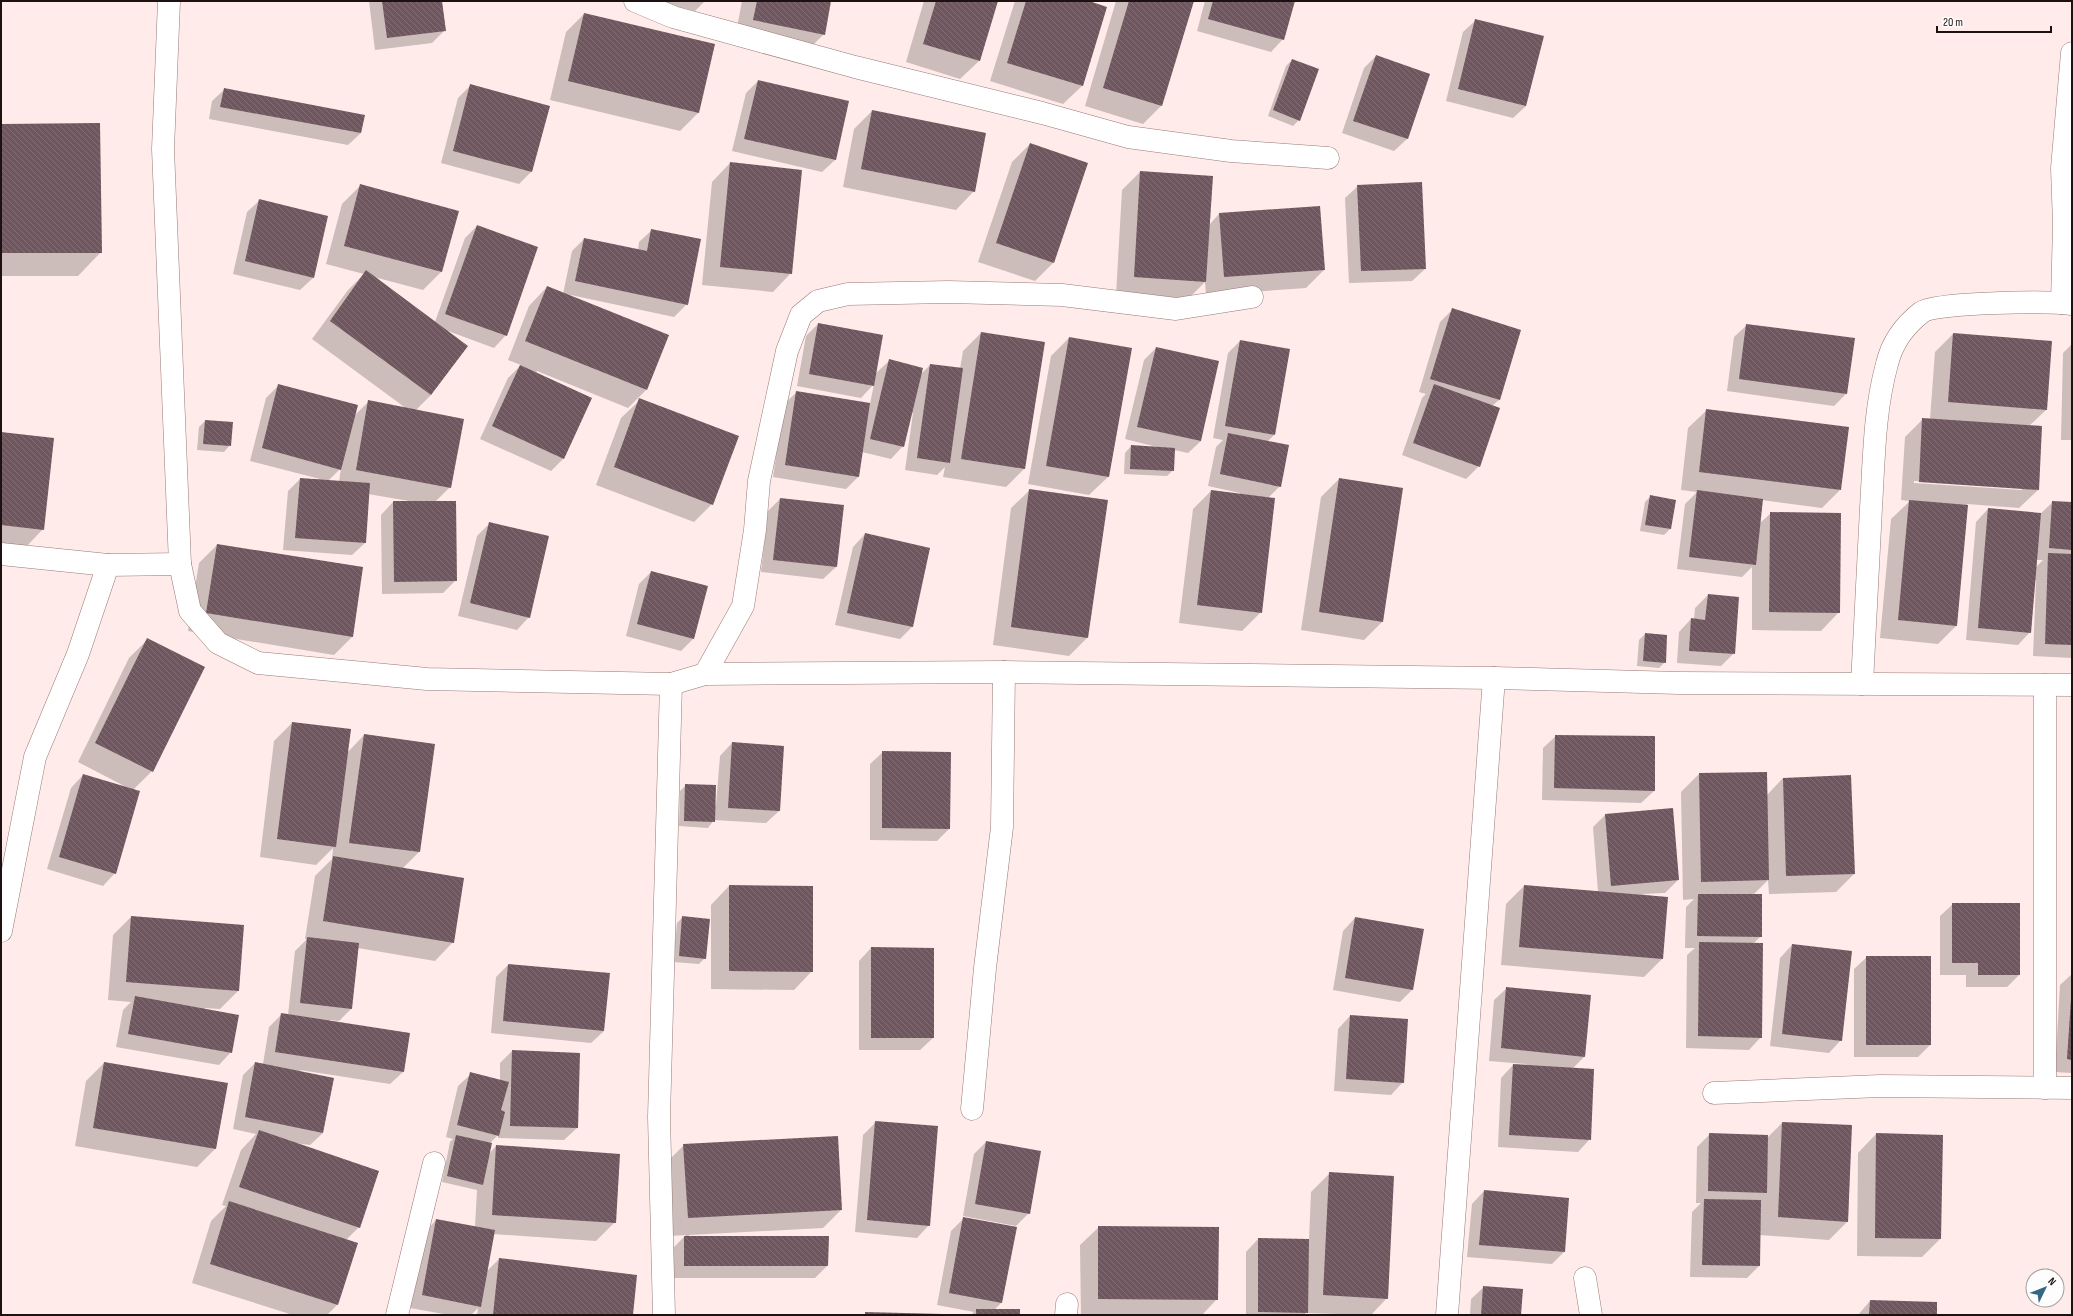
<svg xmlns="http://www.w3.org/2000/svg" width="2073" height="1316" font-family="'Sofia Sans Condensed',sans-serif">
  <defs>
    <pattern id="building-back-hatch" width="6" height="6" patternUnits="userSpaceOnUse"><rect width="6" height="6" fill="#6f565f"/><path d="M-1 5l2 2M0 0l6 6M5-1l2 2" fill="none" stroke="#826e75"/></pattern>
  </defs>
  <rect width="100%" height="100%" fill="#ffebe9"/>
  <g fill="#0003" fill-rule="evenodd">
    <path d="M369,1H441L444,31L432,43L375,50Z"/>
    <path d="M657,1H705L695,11Z"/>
    <path d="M742,1H830L824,34L806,52L735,38Z"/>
    <path d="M924,1H997L979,61L960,79L906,62Z"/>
    <path d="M1015,1H1086L1106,7L1082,86L1063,104L990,81Z"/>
    <path d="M1116,1H1192L1161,106L1143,124L1085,106Z"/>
    <path d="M1205,1H1294L1283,39L1271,52L1197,31Z"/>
    <path d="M584,14L699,112L680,131L550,100L566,32Z"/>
    <path d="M1476,20L1543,37L1526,106L1513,118L1446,101L1463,32Z"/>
    <path d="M1376,56L1429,75L1407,139L1394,151L1342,133L1364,68Z"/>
    <path d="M1292,60L1299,120L1293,126L1268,116L1286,66Z"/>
    <path d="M758,81L848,102L835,160L822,172L732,151L746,93Z"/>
    <path d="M471,85L549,107L531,172L519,184L441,163L458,98Z"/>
    <path d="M225,89L364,116L361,133L348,145L209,119L212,101Z"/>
    <path d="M872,111L974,191L956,210L843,187L854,129Z"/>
    <path d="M1,125L101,252L78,276H1Z"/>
    <path d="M1030,144L1053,263L1035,281L978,262L1012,162Z"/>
    <path d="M730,163L791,273L773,292L702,285L712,182Z"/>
    <path d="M1140,172L1209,225L1219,214L1324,270L1306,288L1206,295L1205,282L1187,300L1116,295L1122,190Z"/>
    <path d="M360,186L457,212L441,272L423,290L374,277L435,322L465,238L477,226L506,335L494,348L448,331L431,395L415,411L450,487L435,502L456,580L443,593L382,594L381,515L393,502L409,501L368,494L365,543L352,555L283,550L288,491L300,479H320L250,461L266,398L279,385L354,416L369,401L407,409L312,339L348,290L364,274L326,264L342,204ZM341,468L339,482L328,481Z"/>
    <path d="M1358,186L1425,269L1412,281L1349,283L1345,198Z"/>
    <path d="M260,200L327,217L313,278L300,290L233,274L247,212Z"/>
    <path d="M652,230L687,304L674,317L566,294L646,390L628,408L537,371L536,373L591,398L563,459L551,471L480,439L508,378L521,365L508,360L529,306L547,287L563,294L572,251L584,239L638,250L639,242Z"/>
    <path d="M1452,310L1499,400L1492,406L1479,466L1466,479L1402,455L1422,398L1426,394L1419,392L1440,322Z"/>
    <path d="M818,324L875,374L890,360L920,375L930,365L960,369L963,351L981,333L1044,343L1024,469L1006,487L943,477L945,467L937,475L905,470L913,413H911L903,446L891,459L862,452L858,477L846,489L773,477L784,404L797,392L870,404L874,384L861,398L797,386L806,336Z"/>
    <path d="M1747,325L1847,393L1834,406L1727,391L1734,337Z"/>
    <path d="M1953,334L2046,410L2029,426L2038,490L2019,508L1967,504L1956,626L1938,644L1880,638L1891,519L1910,501L1901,500L1905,437L1923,419H1930L1935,352ZM1914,481L2022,488V490L1914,483Z"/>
    <path d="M1069,338L1108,477L1089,495L1028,484L1051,356Z"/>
    <path d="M1240,341L1274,435L1267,442L1280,486L1268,498L1261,612L1242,631L1179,623L1193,509L1211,491L1240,495V493L1208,486L1216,447L1223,440L1213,438L1228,353Z"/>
    <path d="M2072,344V440H2061L2063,353Z"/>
    <path d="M1156,348L1201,441L1188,453L1174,450L1173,470L1167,476L1124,474L1125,453L1131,446L1161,448L1125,439L1144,360Z"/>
    <path d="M640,400L712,504L694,522L596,485L621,418Z"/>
    <path d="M1707,410L1840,490L1822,508L1762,500L1759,524L1771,513L1839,612L1821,631L1752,630V567L1742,577L1677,569L1685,504L1697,492L1681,490L1688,428Z"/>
    <path d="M205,421L230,445L224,452L197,450L199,427Z"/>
    <path d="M1,433L43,529L25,548L1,545Z"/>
    <path d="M1339,479L1383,621L1364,640L1301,630L1321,497Z"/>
    <path d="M1030,490L1107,501L1087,638L1069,656L993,645L1011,508Z"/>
    <path d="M1651,496L1670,529L1664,535L1640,531L1645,502Z"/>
    <path d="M780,499L843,506L836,567L823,579L761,572L768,511Z"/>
    <path d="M2053,502L2072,503V658L2033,656L2036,580H2034L2030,632L2018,645L1966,640L1976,522L1988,509L2040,514ZM2036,560H2043L2035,568Z"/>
    <path d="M489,524L529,617L517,630L458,616L477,536Z"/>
    <path d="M865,534L912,627L900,639L835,625L853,547Z"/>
    <path d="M217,545L352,637L334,655L188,631L199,563Z"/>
    <path d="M651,572L706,586L693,639L681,651L626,636L639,584Z"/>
    <path d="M1708,595L1734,653L1721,666L1677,663L1679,632L1691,619L1694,620L1695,608Z"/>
    <path d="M1645,634L1665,662L1659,668L1637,666L1639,640Z"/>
    <path d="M147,640L152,771L133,790L115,873L103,886L47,869L71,788L83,775L132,790L78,762L129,658Z"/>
    <path d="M292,723L347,753L364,735L434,745L419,852L402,869L453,942L435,961L358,948L351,1009L339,1021L330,1020L329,1022L403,1072L390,1084L300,1070L323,1133L310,1145L295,1143L359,1227L346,1240L356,1243L337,1305L327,1315H293L192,1283L211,1221L226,1206L222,1205L241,1150L256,1134L233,1129L243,1075L255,1063L263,1064L269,1027L282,1014L288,1015L295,951L307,939H305L315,876L332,859L333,848L316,865L260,857L274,741Z"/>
    <path d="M1556,736L1654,791L1641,803L1542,800L1543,748Z"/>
    <path d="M732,743L779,811L766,823L714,820L708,828L679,826L680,791L686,785L716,805L720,756Z"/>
    <path d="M883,752L950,753L949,829L937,841L870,840V764Z"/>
    <path d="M1699,774L1766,796L1783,778L1854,874L1836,892L1769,894L1768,880L1753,895L1761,936L1753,944L1761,1037L1749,1050L1686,1048L1687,955L1695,948H1685L1686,907L1694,899L1683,900L1681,792Z"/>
    <path d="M1672,809L1678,880L1665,893L1641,894L1667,898L1662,959L1644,977L1501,965L1506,904L1524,886L1598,892L1593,827L1605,815Z"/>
    <path d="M729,886L812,971L794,990L711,989V905Z"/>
    <path d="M1953,904L2019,975L2007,987H1966V975H1940V916Z"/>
    <path d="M131,917L243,926L238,991L220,1009L205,1008L231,1052L219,1065L116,1047L123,1010L131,1002L108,1000L113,935Z"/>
    <path d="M683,917L705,958L699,964L673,962L677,923Z"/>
    <path d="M1355,918L1423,930L1412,990L1400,1002L1333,990L1343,931Z"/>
    <path d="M1792,945L1841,1040L1829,1053L1770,1046L1780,958Z"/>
    <path d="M871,948L933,1038L920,1050H859V961Z"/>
    <path d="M1867,957L1930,1045L1918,1057H1854V969Z"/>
    <path d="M508,965L604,1031L591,1043L491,1033L496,977Z"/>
    <path d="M2072,974V1073L2055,1072L2060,985Z"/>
    <path d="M1507,988L1584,1057L1572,1069L1590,1139L1578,1152L1498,1147L1501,1078L1513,1065L1526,1066V1064L1489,1061L1494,1000Z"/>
    <path d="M1350,1016L1403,1082L1391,1095L1334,1091L1338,1029Z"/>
    <path d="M512,1051L577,1128L564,1140L498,1138V1135L490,1143L489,1154L496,1146L615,1222L596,1241L493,1234L486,1272L499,1259L632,1315H477L478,1308L471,1315H449L410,1308L424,1233L436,1220L475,1227L477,1190L442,1182L450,1142L453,1139L446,1137L458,1086L471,1074L500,1081V1063Z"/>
    <path d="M104,1063L215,1149L197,1167L75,1146L86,1081Z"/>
    <path d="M876,1122L929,1225L917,1238L855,1232L863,1135Z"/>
    <path d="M1782,1123L1851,1126L1848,1221L1829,1240L1760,1235L1759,1266L1747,1278L1690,1277L1692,1212L1701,1203H1696L1697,1147L1710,1134L1767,1138Z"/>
    <path d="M1876,1134L1940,1239L1922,1257L1857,1256L1858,1153Z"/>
    <path d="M986,1142L1029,1213L1016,1226L963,1216L974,1154Z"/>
    <path d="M684,1145L841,1210L823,1228L689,1235V1237L827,1266L815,1278H672V1249L686,1235L670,1236L665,1164Z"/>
    <path d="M1330,1173L1387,1298L1371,1315L1306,1313L1304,1315H1246V1252L1258,1239L1309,1240L1311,1192Z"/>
    <path d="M1484,1191L1564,1252L1552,1264L1467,1257L1472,1204Z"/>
    <path d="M964,1218L1001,1303L994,1310L1019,1315H971L974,1312L937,1305L951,1231Z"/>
    <path d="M1099,1227L1217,1299L1202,1315H1081L1080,1245Z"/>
    <path d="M1484,1287L1520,1315H1470L1471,1299Z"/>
    <path d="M1870,1301L1936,1315H1858Z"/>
  </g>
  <g fill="url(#building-back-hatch)">
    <path d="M382,1H442L446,31L387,38Z"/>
    <path d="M757,1H831L825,35L753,20Z"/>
    <path d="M936,1H998L980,61L923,44Z"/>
    <path d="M1026,1H1089L1107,7L1083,86L1007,63Z"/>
    <path d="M1129,1H1194L1162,106L1103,88Z"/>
    <path d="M1213,1H1295L1284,40L1208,19Z"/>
    <path d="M584,13L715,44L699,113L568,81Z"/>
    <path d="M1475,19L1544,36L1526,106L1458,89Z"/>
    <path d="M1376,55L1430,74L1408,139L1353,121Z"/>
    <path d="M1292,59L1319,69L1300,121L1273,110Z"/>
    <path d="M758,80L849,101L836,160L744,139Z"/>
    <path d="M470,84L550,106L532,172L453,151Z"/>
    <path d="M224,88L365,115L361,133L220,107Z"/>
    <path d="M872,110L986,133L975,192L861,169Z"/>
    <path d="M100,123L102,253H1V124Z"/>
    <path d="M1030,143L1088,163L1054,263L996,243Z"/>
    <path d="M730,162L802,170L792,274L720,267Z"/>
    <path d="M1140,171L1213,176L1206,282L1134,277Z"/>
    <path d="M1422,182L1426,269L1361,271L1357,185Z"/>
    <path d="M360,184L459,211L442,272L344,246Z"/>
    <path d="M259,199L328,216L314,278L245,261Z"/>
    <path d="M1320,206L1325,270L1224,277L1219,213Z"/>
    <path d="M477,225L538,247L507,336L445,314Z"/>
    <path d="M651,229L701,239L688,305L575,281L584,238L647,251Z"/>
    <path d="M366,270L468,346L431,395L330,321Z"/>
    <path d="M547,286L669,335L647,390L525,341Z"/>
    <path d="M1452,308L1521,330L1500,400L1430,379Z"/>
    <path d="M818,323L883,335L874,386L809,374Z"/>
    <path d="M1746,324L1855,338L1847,394L1739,379Z"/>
    <path d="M981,332L1045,342L1025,469L961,459Z"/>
    <path d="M1953,333L2052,341L2047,410L1948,402Z"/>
    <path d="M1069,337L1132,348L1109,477L1046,466Z"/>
    <path d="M1240,340L1290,349L1275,435L1225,426Z"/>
    <path d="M1156,347L1219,361L1201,441L1137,427Z"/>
    <path d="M889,359L923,368L904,447L870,439Z"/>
    <path d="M930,364L963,368L950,463L917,458Z"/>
    <path d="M520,365L592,398L564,459L492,426Z"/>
    <path d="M278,384L358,405L341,470L262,448Z"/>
    <path d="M1434,384L1500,408L1480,467L1413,443Z"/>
    <path d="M796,391L870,403L859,477L785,465Z"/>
    <path d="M639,398L739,436L713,505L614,467Z"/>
    <path d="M368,400L464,419L451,488L356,470Z"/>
    <path d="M1706,409L1849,427L1841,490L1699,472Z"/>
    <path d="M1922,418L2042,426L2039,490L1919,482Z"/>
    <path d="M205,420L233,422L231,446L203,444Z"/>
    <path d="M1,432L54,438L44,530L1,525Z"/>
    <path d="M1228,433L1289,445L1281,487L1220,474Z"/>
    <path d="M1131,445L1175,448L1174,471L1130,469Z"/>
    <path d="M300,478L370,483L366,543L295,538Z"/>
    <path d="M1339,478L1403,488L1383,622L1319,612Z"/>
    <path d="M1029,489L1108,500L1088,638L1011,627Z"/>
    <path d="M1211,490L1275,498L1262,613L1197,605Z"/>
    <path d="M1697,490L1763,499L1756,565L1689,557Z"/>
    <path d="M1650,495L1676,500L1671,529L1645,525Z"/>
    <path d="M780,498L844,505L837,567L773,560Z"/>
    <path d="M1909,500L1968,505L1957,626L1898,620Z"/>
    <path d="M393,501H456L457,581L394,582Z"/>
    <path d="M2052,501L2072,502V550L2049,548Z"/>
    <path d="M1988,508L2041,513L2031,633L1978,628Z"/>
    <path d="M1770,512L1841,513L1840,613L1769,612Z"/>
    <path d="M489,522L549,536L530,618L470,603Z"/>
    <path d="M865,533L930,548L913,627L847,613Z"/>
    <path d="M217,544L363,567L353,637L206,613Z"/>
    <path d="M2048,553L2072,554V645L2045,644Z"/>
    <path d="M651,571L708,586L694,639L637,624Z"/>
    <path d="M1708,594L1739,597L1735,654L1689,651L1691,618L1705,620Z"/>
    <path d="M1645,633L1667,635L1666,663L1643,661Z"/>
    <path d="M147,638L205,667L153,772L95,743Z"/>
    <path d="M292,722L351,729L336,847L277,839Z"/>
    <path d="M364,734L435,744L420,852L349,843Z"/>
    <path d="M1555,735L1655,736V791L1554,788Z"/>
    <path d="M732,742L784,746L780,811L728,808Z"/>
    <path d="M882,751L951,752L950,829L882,828Z"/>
    <path d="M1767,772L1769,880L1701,882L1699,773Z"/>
    <path d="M83,774L140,791L116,874L59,857Z"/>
    <path d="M1851,775L1855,874L1786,876L1783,778Z"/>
    <path d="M685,784L716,785L715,822L684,821Z"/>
    <path d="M1673,808L1679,880L1611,886L1605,814Z"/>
    <path d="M333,856L464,878L454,943L323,921Z"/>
    <path d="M729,885L813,886V972L729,971Z"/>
    <path d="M1524,885L1668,897L1663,959L1519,947Z"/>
    <path d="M1698,894H1762V937L1697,936Z"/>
    <path d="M1952,903H2020V975H1978V963H1952Z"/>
    <path d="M131,916L244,925L239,991L126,982Z"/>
    <path d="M682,916L710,919L706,959L679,956Z"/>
    <path d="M1355,917L1424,929L1413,990L1345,978Z"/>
    <path d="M307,937L359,943L352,1009L300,1003Z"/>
    <path d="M1699,942L1763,943L1762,1038L1698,1036Z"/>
    <path d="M1792,944L1852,951L1842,1041L1782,1034Z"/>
    <path d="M871,947L934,948V1038H871Z"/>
    <rect x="1866" y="956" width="65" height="89"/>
    <path d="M508,964L610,973L604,1031L503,1021Z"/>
    <path d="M1506,987L1591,995L1585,1057L1501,1048Z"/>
    <path d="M135,996L239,1015L232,1053L128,1034Z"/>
    <path d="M2071,999H2072V1060L2067,1059Z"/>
    <path d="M281,1013L410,1033L404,1072L275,1052Z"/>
    <path d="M1350,1015L1408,1019L1404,1083L1346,1079Z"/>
    <path d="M512,1050L580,1053L578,1128L510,1126Z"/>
    <path d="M104,1062L228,1083L216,1149L93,1128Z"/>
    <path d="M255,1062L334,1078L323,1133L245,1117Z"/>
    <path d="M1513,1064L1594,1069L1591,1140L1509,1135Z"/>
    <path d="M470,1072L509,1082L501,1110L505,1112L499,1136L457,1125Z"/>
    <path d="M875,1121L938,1126L930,1226L867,1220Z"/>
    <path d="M1782,1122L1852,1125L1848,1222L1778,1217Z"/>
    <path d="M259,1130L379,1171L360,1228L239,1187Z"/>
    <path d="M1709,1133L1768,1135L1767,1193L1708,1191Z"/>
    <path d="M1876,1133L1943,1135L1941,1239L1875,1238Z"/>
    <path d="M456,1135L492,1143L483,1185L447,1176Z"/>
    <path d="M838,1136L842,1210L688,1218L683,1144Z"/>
    <path d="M986,1141L1041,1151L1030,1214L975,1204Z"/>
    <path d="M496,1145L620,1154L616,1223L492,1215Z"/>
    <path d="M1329,1172L1394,1176L1388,1299L1323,1295Z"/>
    <path d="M1484,1190L1569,1198L1565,1252L1479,1245Z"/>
    <path d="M1704,1199L1761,1200L1760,1266L1702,1265Z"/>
    <path d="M229,1201L358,1243L338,1305L210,1264Z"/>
    <path d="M963,1217L1017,1227L1002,1303L949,1293Z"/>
    <path d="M436,1219L495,1230L481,1307L422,1295Z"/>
    <path d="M1098,1226L1219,1227L1218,1300L1098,1299Z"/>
    <path d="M684,1236H829L828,1266H684Z"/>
    <path d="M1258,1238L1309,1239L1308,1313L1258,1312Z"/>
    <path d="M499,1258L637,1275L633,1315H493Z"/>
    <path d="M1483,1286L1523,1289L1521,1315H1481Z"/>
    <path d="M1870,1300L1937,1302V1315H1869Z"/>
    <rect x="976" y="1309" width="44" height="6"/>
    <path d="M865,1312L943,1314V1315H865Z"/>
  </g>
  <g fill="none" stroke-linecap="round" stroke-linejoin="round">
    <g stroke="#977a77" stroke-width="23">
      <g id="minor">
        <path d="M169,1L163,149L180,564L190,611L218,643L258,663L427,679L671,684L705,674L1004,672L1494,678L1679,683L2072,685"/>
        <path d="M635,1L673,17L855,67L1042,113L1128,137L1231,151L1328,158"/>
        <path d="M2062,303L2064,224L2062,168L2072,53"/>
        <path d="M1,554L108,565L180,564"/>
        <path d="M705,674L743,606L755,530L759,481L787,351L801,315L818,301L848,294L948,292L1062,295L1176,309L1252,297"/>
        <path d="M1862,684C1865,625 1868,567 1871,508C1874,460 1874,411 1887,364C1892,343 1905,325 1922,312C1936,302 2051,301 2072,304"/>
        <path d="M2045,685V1088"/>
        <path d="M1,931L35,757L78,654L108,565"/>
        <path d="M1714,1093L1880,1086L2072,1088"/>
        <path d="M972,1109L985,968L1002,827L1004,672"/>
        <path d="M1585,1278L1591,1315"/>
        <path d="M397,1315L434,1163"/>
        <path d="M664,1315L659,1117L671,684"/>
        <path d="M1066,1315L1067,1304"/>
        <path d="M1447,1315L1494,678"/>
      </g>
    </g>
    <use href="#minor" stroke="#fff" stroke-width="22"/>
  </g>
  <rect width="2073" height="1316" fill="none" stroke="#1c1110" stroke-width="4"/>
  <g transform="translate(2045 1288) rotate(47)"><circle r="19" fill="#fdfdfd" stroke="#a39f9e"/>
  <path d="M0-3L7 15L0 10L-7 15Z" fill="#346784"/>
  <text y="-6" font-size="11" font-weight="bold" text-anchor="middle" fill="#1c1110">N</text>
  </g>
  <path d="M1937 26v6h114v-6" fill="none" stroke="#1c1110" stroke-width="2"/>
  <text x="1943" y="26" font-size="12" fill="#1c1110" stroke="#fdfdfd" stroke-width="3" paint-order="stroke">20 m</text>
</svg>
